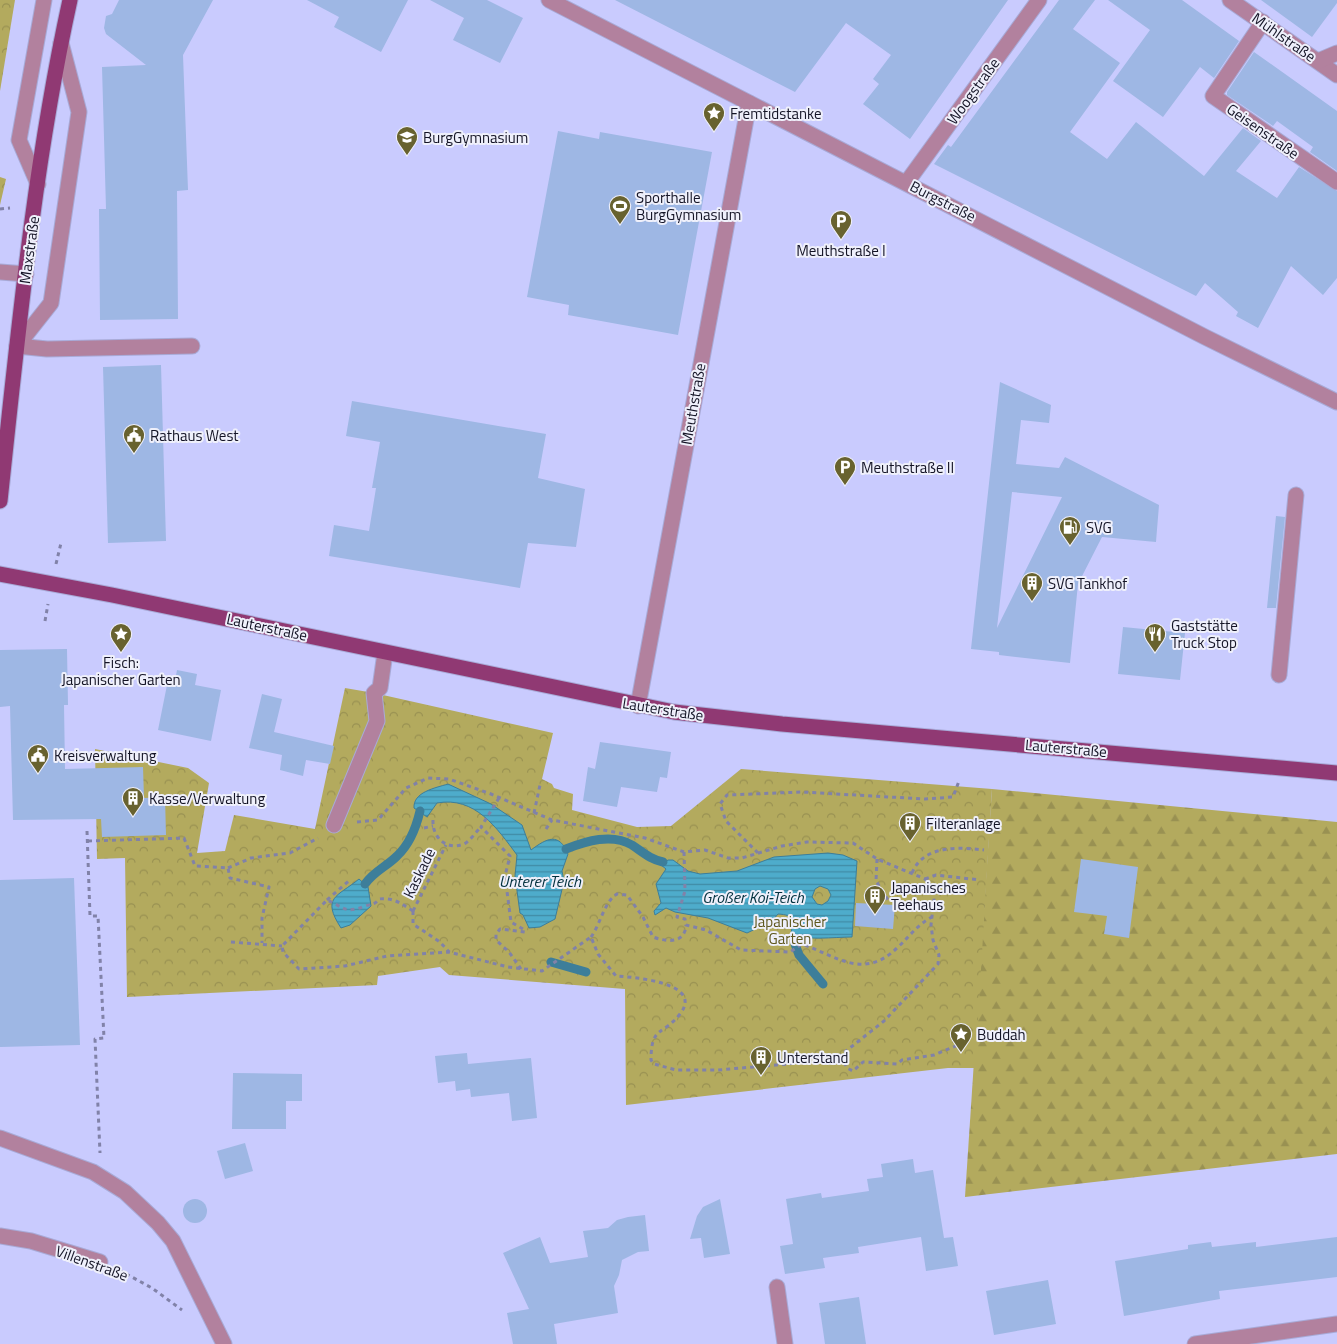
<svg xmlns="http://www.w3.org/2000/svg" width="1337" height="1344" font-family="'Titillium Web',sans-serif">
  <defs>
    <pattern id="forest-firs" width="22" height="20" patternUnits="userSpaceOnUse" patternTransform="scale(1.25)"><rect width="22" height="20" fill="#b3aa5e"/><path d="M5 1l3.5 6h-7zM16 11l3.5 6h-7z" fill="#999152"/></pattern>
    <pattern id="park-crowns" width="20" height="18" patternUnits="userSpaceOnUse" patternTransform="scale(1.25)"><rect width="20" height="18" fill="#b3aa5e"/><path d="M2 6a3 3 0 1 1 6 0M12 15a3 3 0 1 1 6 0" fill="none" stroke="#999152"/></pattern>
    <pattern id="water-rules" width="6" height="5" patternUnits="userSpaceOnUse" patternTransform="scale(1.25)"><rect width="6" height="5" fill="#4eaccb"/><path d="M0 2.5h6" fill="none" stroke="#408ba5"/></pattern>
  </defs>
  <rect width="100%" height="100%" fill="#c9cbfe"/>
  <path fill="url(#forest-firs)" d="M992,789L1337,822V1154L965,1197Z"/>
  <g fill="url(#park-crowns)">
    <path d="M0,0H15L0,91Z"/>
    <path d="M0,177L6,179L0,205Z"/>
    <path d="M345,688L374,693L553,733L542,779L552,784L554,788L573,794L572,810L637,827L671,826L741,769L992,789L975,1068H948L626,1105L625,989L449,975L440,967L378,976L377,985L127,997L125,858L97,859L95,749L188,768L209,783L197,853L225,851L234,815L315,829Z"/>
  </g>
  <g fill="url(#water-rules)" stroke="#3d7e9a" fill-rule="evenodd">
    <path d="M448,784L491,804L522,825L531,850C547,838 559,832 568,854L562,871L564,881L555,919L540,927L529,928L523,915L520,913L515,876L517,855C497,828 475,796 437,803L427,817L414,808C413,792 435,788 448,784Z"/>
    <path d="M828,853L843,855L857,861L852,937C834,937 805,941 791,934C793,920 795,915 778,914L772,921L747,933L708,918L675,912L666,908L655,915L654,911L661,903L656,884L666,869L661,865L668,860H673L688,871L700,874L737,871L774,857ZM820,886L828,889L831,895L828,901L822,905L817,904L812,897L815,889Z"/>
    <path d="M359,879L368,887L371,906L350,925L341,928C321,897 337,897 359,879Z"/>
  </g>
  <g fill="none" stroke-linecap="round" stroke-linejoin="round">
    <g stroke="#3d7e9a" stroke-width="9">
      <path d="M566,849C586,841 612,833 632,845C644,853 650,859 663,862"/>
      <path d="M365,884C374,871 386,867 397,856C410,844 416,828 420,811"/>
      <path d="M795,944L799,955L823,984"/>
      <path d="M551,962L586,972"/>
    </g>
  </g>
  <g fill="#9eb7e4" fill-rule="evenodd">
    <path d="M119,0H213L183,55L188,190L177,191L178,319L100,320L99,209H106L102,67L146,65L106,34L104,28L106,16L112,14Z"/>
    <path d="M307,0H408L381,52L334,27L339,17Z"/>
    <path d="M430,0H487L523,18L500,63L453,40L464,18Z"/>
    <path d="M615,0H1008L910,139L863,104L879,84L873,79L891,55L846,23L795,92Z"/>
    <path d="M1059,0H1095L1073,29L1120,63L1070,132L1107,159L1136,122L1204,176L1243,128L1261,141L1236,171L1277,198L1299,167L1337,191V278L1323,295L1291,266L1258,328L1236,316L1238,312L1205,283L1196,296L934,164L948,145L951,147Z"/>
    <path d="M1108,0H1182L1239,41L1214,78L1200,67L1163,117L1113,81L1150,30Z"/>
    <path d="M1261,0H1337V3L1312,37Z"/>
    <path d="M1254,52L1337,111V171L1310,152L1313,147L1277,121L1273,126L1227,95V92Z"/>
    <path d="M558,131L599,139L600,132L712,152L678,335L568,315L569,305L527,297Z"/>
    <path d="M161,365L166,541L108,543L103,367Z"/>
    <path d="M1000,382L1051,405L1049,423L1021,420L1016,464L1059,468L1065,457L1159,505L1156,542L1102,537L1078,584L1070,663L999,655V652L971,649ZM1012,492L1062,497L997,628Z"/>
    <path d="M352,401L546,434L538,478L585,489L576,547L528,543L520,588L329,556L334,525L369,531L376,488H372L380,442L346,436Z"/>
    <path d="M1276,516L1285,517L1276,608H1267Z"/>
    <path d="M1123,627L1185,633L1180,680L1118,674Z"/>
    <path d="M67,649L68,705H64L65,769L143,767L144,798L165,797L166,835L102,837L101,819L13,820L10,706L0,707V650Z"/>
    <path d="M177,670L197,674L195,685L221,690L211,741L158,730L168,680L175,681Z"/>
    <path d="M262,694L282,699L274,732L334,746L330,764L306,760L303,776L280,770L282,755L249,748Z"/>
    <path d="M600,742L671,752L667,778L660,777L657,792L621,787L617,807L583,801L588,767L595,769Z"/>
    <path d="M1081,859L1138,867L1129,938L1104,934L1107,916L1074,912Z"/>
    <path d="M74,878L80,1045L0,1047V880Z"/>
    <path d="M856,903L895,905L893,929L855,926Z"/>
    <path d="M467,1053L468,1064L531,1058L537,1118L512,1121L509,1093L471,1097L470,1089L456,1091L455,1081L438,1083L435,1056Z"/>
    <path d="M233,1073L302,1074V1101H286V1129H232Z"/>
    <path d="M245,1143L253,1171L225,1179L217,1151Z"/>
    <path d="M913,1159L915,1173L933,1170L944,1238L953,1237L958,1266L926,1271L921,1237L858,1247L859,1253L823,1258L825,1268L785,1274L780,1246L793,1244L786,1199L821,1193L822,1198L869,1191L867,1179L883,1177L881,1164Z"/>
    <path d="M720,1199L730,1254L704,1258L701,1238L690,1239L697,1216L703,1207Z"/>
    <circle cx="195" cy="1211" r="12"/>
    <path d="M645,1215L649,1251L638,1252L622,1260L619,1275L614,1286L618,1313L554,1324L557,1344H513L507,1313L529,1309L503,1253L540,1237L550,1263L588,1257L583,1231L608,1228L617,1220L628,1217Z"/>
    <path d="M1337,1237V1277L1219,1291L1220,1299L1124,1316L1115,1261L1188,1249V1245L1211,1242L1212,1247L1256,1242V1247Z"/>
    <path d="M1048,1280L1056,1324L994,1335L986,1291Z"/>
    <path d="M859,1297L866,1344H825L819,1303Z"/>
  </g>
  <g fill="none" stroke-linecap="round" stroke-linejoin="round">
    <g stroke="#a8aad7" stroke-width="17">
      <g id="minor">
        <path d="M549,0L1205,337L1337,402"/>
        <path d="M1230,0L1337,75"/>
        <path d="M1263,22L1213,96L1337,182"/>
        <path d="M1318,61L1337,53"/>
        <path d="M907,182L1039,0"/>
        <path d="M38,184L19,140L44,0"/>
        <path d="M0,272L26,274"/>
        <path d="M17,346L51,303L79,112L61,43"/>
        <path d="M17,346L47,349L192,346"/>
        <path d="M1279,675L1296,495"/>
        <path d="M638,706L749,103"/>
        <path d="M334,825L377,721L374,693L380,688L385,653"/>
        <path d="M0,1138L93,1172L125,1192L158,1223L173,1241L224,1344"/>
        <path d="M0,1236L31,1241L100,1262"/>
        <path d="M777,1287L785,1344"/>
        <path d="M1195,1344L1337,1324"/>
      </g>
    </g>
    <g stroke="#a8aad7" stroke-width="17">
      <g id="major">
        <path d="M0,501C18,334 34,164 70,0"/>
        <path d="M0,574L112,595L674,712L782,724L1337,773"/>
      </g>
    </g>
    <g stroke="#8182a8" stroke-width="3" stroke-dasharray="4 4" stroke-linecap="butt">
      <path d="M0,209L10,208"/>
      <path d="M56,564L61,543"/>
      <path d="M45,621L48,604"/>
      <path d="M499,798L481,827L510,856L505,876L511,922L523,929L525,932L500,929L496,934V940L509,952L521,969"/>
      <path d="M534,813L540,785"/>
      <path d="M433,820C432,837 446,851 464,844C470,841 475,833 481,827"/>
      <path d="M357,822L378,820L406,788L428,778L449,779L491,794L552,820L645,838L684,852L705,850L728,858H742L782,846L807,842L853,843L877,859L925,879L933,888L934,899L931,925L933,940L939,955L938,964L884,1021L841,1055L788,1064L718,1070H676L654,1064L651,1060C651,1025 663,1036 680,1014C705,982 631,977 616,976L598,954L591,937L542,971L508,967L449,952L387,956L345,966L299,969L283,952L282,946L327,900C345,908 345,914 365,906C371,904 375,905 379,899C393,897 402,904 413,911"/>
      <path d="M424,828L433,826"/>
      <path d="M546,829L552,820"/>
      <path d="M87,831L90,916H98L104,1038L95,1039L100,1153"/>
      <path d="M88,841L184,838L195,866L228,868L230,878L269,887L262,918V943"/>
      <path d="M684,852L685,891L677,917L685,919L686,925L706,930L741,950L790,952L802,944C836,956 864,981 898,947C910,936 917,925 932,917"/>
      <path d="M758,853L726,821L720,804L727,795L802,792L925,799L953,797L959,781"/>
      <path d="M877,859L876,881L888,900"/>
      <path d="M228,868L251,858L290,853L318,838"/>
      <path d="M912,873C923,845 959,847 984,850"/>
      <path d="M925,879L936,875L980,880"/>
      <path d="M327,900L351,879"/>
      <path d="M413,911L446,845"/>
      <path d="M413,911V924L440,942L449,952"/>
      <path d="M591,937C601,923 604,902 617,894L627,895L643,917L653,937C667,942 685,944 686,925"/>
      <path d="M231,942L282,946"/>
      <path d="M841,1055L847,1068L853,1071L863,1062L897,1064L902,1060L934,1055L963,1043"/>
      <path d="M119,1270L152,1288L182,1310"/>
    </g>
    <use href="#minor" stroke="#b2819e" stroke-width="15"/>
    <use href="#major" stroke="#903973" stroke-width="15"/>
  </g>
  <defs>
    <g id="sight-pin" transform="scale(1.125)"><path d="M0 17L-7.5 6A9.5 9.5 0 1 1 7.5 6Z" fill="#68622f" stroke="#eff0fb"/><path d="M0-6L1.8-2.2L6-1.7L2.9 1.2L3.7 5.4L0 3.3L-3.7 5.4L-2.9 1.2L-6-1.7L-1.8-2.2Z" fill="#fff"/></g>
    <g id="school-pin" transform="scale(1.125)"><path d="M0 17L-7.5 6A9.5 9.5 0 1 1 7.5 6Z" fill="#68622f" stroke="#eff0fb"/><path d="M0-5L7-2L0 1L-7-2ZM-4 1L0 2.5L4 1V4Q0 6-4 4Z" fill="#fff"/></g>
    <g id="stadium-pin" transform="scale(1.125)"><path d="M0 17L-7.5 6A9.5 9.5 0 1 1 7.5 6Z" fill="#68622f" stroke="#eff0fb"/><path d="M0-5a6.5 5 0 1 0 0 10a6.5 5 0 1 0 0-10ZM-3.5-1.8h7v3.6h-7Z" fill="#fff"/></g>
    <g id="parking-pin" transform="scale(1.125)"><path d="M0 17L-7.5 6A9.5 9.5 0 1 1 7.5 6Z" fill="#68622f" stroke="#eff0fb"/><path d="M-3.5-5.5H1a3.5 3.5 0 0 1 0 7H-1V5.5H-3.5ZM-1-3.4V-.6H.8a1.4 1.4 0 0 0 0-2.8Z" fill="#fff"/></g>
    <g id="civic-pin" transform="scale(1.125)"><path d="M0 17L-7.5 6A9.5 9.5 0 1 1 7.5 6Z" fill="#68622f" stroke="#eff0fb"/><path d="M-.6-6.5H3V-4.5H.6V-3L4-1V1h2V6H-6V1h2V-1L-.6-3ZM-1.2 2.5V6h2.4V2.5Z" fill="#fff"/></g>
    <g id="fuel-pin" transform="scale(1.125)"><path d="M0 17L-7.5 6A9.5 9.5 0 1 1 7.5 6Z" fill="#68622f" stroke="#eff0fb"/><path d="M-5.5-6h7V0h2V4h1.3V-2.5L3-4.5l.8-.8L6-3V5H2.5V1h-1V6h-7ZM-4.2-4.7v3.2H.2V-4.7Z" fill="#fff"/></g>
    <g id="building-pin" transform="scale(1.125)"><path d="M0 17L-7.5 6A9.5 9.5 0 1 1 7.5 6Z" fill="#68622f" stroke="#eff0fb"/><path d="M-4-6H4V6H1V3H-1V6H-4ZM-2.5-4.3h1.7v1.8h-1.7ZM.8-4.3h1.7v1.8H.8ZM-2.5-1h1.7V.8h-1.7ZM.8-1h1.7V.8H.8Z" fill="#fff"/></g>
    <g id="restaurant-pin" transform="scale(1.125)"><path d="M0 17L-7.5 6A9.5 9.5 0 1 1 7.5 6Z" fill="#68622f" stroke="#eff0fb"/><path d="M-5-6h1v4h1v-4h1v4h1v-4h1v5L-1.5 .5V6h-2V.5L-5-1ZM5-6V6H3V1.5H1.5Q1.5-4 5-6Z" fill="#fff"/></g>
  </defs>
  <g fill-rule="evenodd">
    <use href="#sight-pin" x="714" y="113"/>
    <use href="#school-pin" x="407" y="137"/>
    <use href="#stadium-pin" x="620" y="206"/>
    <use href="#parking-pin" x="841" y="221"/>
    <use href="#civic-pin" x="134" y="435"/>
    <use href="#parking-pin" x="845" y="467"/>
    <use href="#fuel-pin" x="1070" y="527"/>
    <use href="#building-pin" x="1032" y="583"/>
    <use href="#sight-pin" x="121" y="634"/>
    <use href="#restaurant-pin" x="1155" y="634"/>
    <use href="#civic-pin" x="38" y="755"/>
    <use href="#building-pin" x="133" y="798"/>
    <use href="#building-pin" x="910" y="823"/>
    <use href="#building-pin" x="875" y="896"/>
    <use href="#sight-pin" x="961" y="1034"/>
    <use href="#building-pin" x="761" y="1057"/>
  </g>
  <g text-anchor="middle" dominant-baseline="central" stroke-width="4" stroke-linejoin="round" paint-order="stroke">
    <g font-size="15" fill="#141426" stroke="#eff0fb">
      <text transform="translate(1284 37) rotate(35)">Mühlstraße</text>
      <text transform="translate(973 91) rotate(-54)">Woogstraße</text>
      <text transform="translate(1263 131) rotate(35)">Geisenstraße</text>
      <text transform="translate(943 201) rotate(27)">Burgstraße</text>
      <text transform="translate(29 250) rotate(-82)">Maxstraße</text>
      <text transform="translate(693 404) rotate(-80)">Meuthstraße</text>
      <text transform="translate(267 627) rotate(12)">Lauterstraße</text>
      <text transform="translate(663 709) rotate(9)">Lauterstraße</text>
      <text transform="translate(1066 748) rotate(5)">Lauterstraße</text>
      <text transform="translate(419 873) rotate(-64)">Kaskade</text>
      <text transform="translate(92 1263) rotate(20)">Villenstraße</text>
    </g>
    <g font-size="15" fill="#141426" stroke="#eff0fb" text-anchor="start">
      <text x="730" y="113">Fremtidstanke</text>
      <text x="423" y="137">BurgGymnasium</text>
      <text x="636" y="197">Sporthalle<tspan x="636" dy="17">BurgGymnasium</tspan></text>
      <text x="841" y="250" text-anchor="middle">Meuthstraße I</text>
      <text x="150" y="435">Rathaus West</text>
      <text x="861" y="467">Meuthstraße II</text>
      <text x="1086" y="527">SVG</text>
      <text x="1048" y="583">SVG Tankhof</text>
      <text x="1171" y="625">Gaststätte<tspan x="1171" dy="17">Truck Stop</tspan></text>
      <text x="121" y="662" text-anchor="middle">Fisch:<tspan x="121" dy="17">Japanischer Garten</tspan></text>
      <text x="54" y="755">Kreisverwaltung</text>
      <text x="149" y="798">Kasse/Verwaltung</text>
      <text x="926" y="823">Filteranlage</text>
      <text x="891" y="887">Japanisches<tspan x="891" dy="17">Teehaus</tspan></text>
      <text x="977" y="1034">Buddah</text>
      <text x="777" y="1057">Unterstand</text>
    </g>
    <g font-size="15" fill="#5f581f" stroke="#eff0fb">
      <text x="790" y="921">Japanischer<tspan x="790" dy="17">Garten</tspan></text>
    </g>
    <g font-size="16" font-style="italic" fill="#02303d" stroke="#eff0fb">
      <text x="540" y="881">Unterer Teich</text>
      <text x="753" y="897">Großer Koi-Teich</text>
    </g>
  </g>
</svg>
